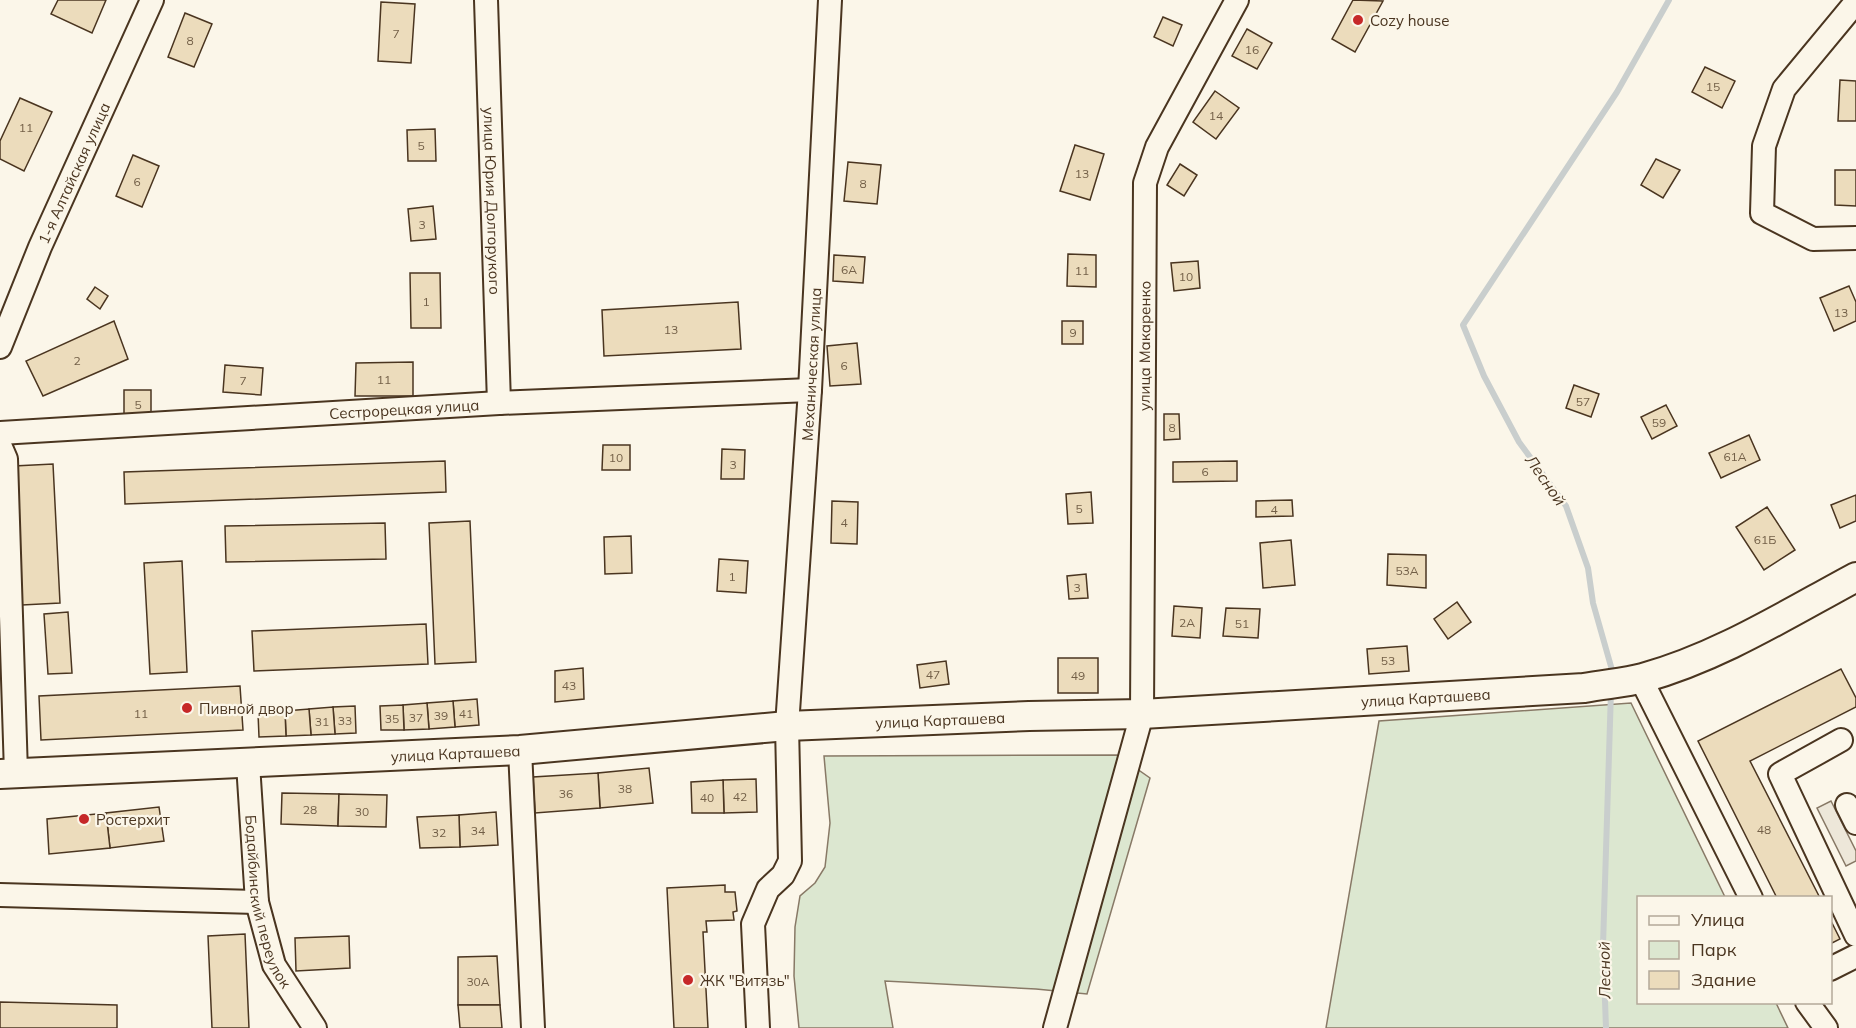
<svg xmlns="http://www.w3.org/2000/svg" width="1856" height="1028" font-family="Mulish,sans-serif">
  <rect width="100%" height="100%" fill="#fbf6e9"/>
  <g fill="#dce7d0" stroke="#887966" stroke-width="1.5">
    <path d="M1631,703L1725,897L1638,898V1002L1776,1003L1788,1028H1326L1379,721Z"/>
    <path d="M1117,755L1150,778L1087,994L1036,989L885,981L893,1028H799L794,976L795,927L800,896L815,883L825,867L830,823L824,756Z"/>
  </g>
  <path fill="#ede7d9" stroke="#887966" stroke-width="1.5" d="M1831,801L1856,851V861L1846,866L1817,808Z"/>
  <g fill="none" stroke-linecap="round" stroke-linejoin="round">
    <g stroke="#c9cecd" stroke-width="6">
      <path d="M1612,675V670L1593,603L1588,568L1566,506L1519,442L1484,376L1463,325L1617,92L1669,0"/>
      <path d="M1606,1028L1603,946L1611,691"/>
    </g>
  </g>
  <g fill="#ecdcbc" stroke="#4a3520" stroke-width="1.5">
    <path d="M58,0H106L92,33L51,14Z"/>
    <path d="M1353,0L1383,1L1355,52L1332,39Z"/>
    <path d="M381,2L415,4L411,63L378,61Z"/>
    <path d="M185,13L212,24L194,67L168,57Z"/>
    <path d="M1163,17L1182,25L1173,46L1154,37Z"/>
    <path d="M1247,29L1272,43L1257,69L1232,56Z"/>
    <path d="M1705,67L1735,81L1722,108L1692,92Z"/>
    <path d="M1840,80L1856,81V121H1838Z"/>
    <path d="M1215,91L1239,108L1216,139L1193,122Z"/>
    <path d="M20,98L52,112L24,171L0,159V141Z"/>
    <path d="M435,129L436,161H408L407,130Z"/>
    <path d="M1075,145L1104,154L1090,200L1060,191Z"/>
    <path d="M133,155L159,166L142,207L116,196Z"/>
    <path d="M1656,159L1680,170L1663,198L1641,185Z"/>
    <path d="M848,162L881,165L877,204L844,201Z"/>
    <path d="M1180,164L1197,175L1184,196L1167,185Z"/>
    <path d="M1835,170H1856V206L1835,205Z"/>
    <path d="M433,206L436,239L411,241L408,209Z"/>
    <path d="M1068,254L1096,255V287L1067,286Z"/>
    <path d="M834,255L865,257L863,283L833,281Z"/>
    <path d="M1198,261L1200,288L1174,291L1171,263Z"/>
    <path d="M410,273H440L441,328H411Z"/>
    <path d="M1849,286L1856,302V321L1834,331L1820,298Z"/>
    <path d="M95,287L108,296L100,309L87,299Z"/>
    <path d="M738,302L741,349L604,356L602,310Z"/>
    <path d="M114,321L128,359L43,396L26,361Z"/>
    <rect x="1062" y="321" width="21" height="23"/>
    <path d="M857,343L861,384L830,386L827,346Z"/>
    <path d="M413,362V396H355L356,363Z"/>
    <path d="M225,365L263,368L261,395L223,392Z"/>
    <path d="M1574,385L1599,394L1591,417L1566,408Z"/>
    <rect x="124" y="390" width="27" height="29"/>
    <path d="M1666,405L1677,426L1652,439L1641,417Z"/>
    <path d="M1164,414H1179L1180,439L1164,440Z"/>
    <path d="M1749,435L1760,460L1721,478L1709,453Z"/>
    <path d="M603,445H630V470H602Z"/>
    <path d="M722,449L745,450L744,479H721Z"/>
    <path d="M445,461L446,492L125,504L124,472Z"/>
    <path d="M1237,461V481L1173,482V462Z"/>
    <path d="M53,464L60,603L22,605L14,466Z"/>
    <path d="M1091,492L1093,523L1068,524L1066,494Z"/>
    <path d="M1856,495V521L1840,528L1831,505Z"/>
    <path d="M1292,500L1293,516L1256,517V501Z"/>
    <path d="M832,501L858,502L857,544L831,543Z"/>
    <path d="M1767,507L1795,550L1764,570L1736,527Z"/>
    <path d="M470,521L476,662L435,664L429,523Z"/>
    <path d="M385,523L386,559L226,562L225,526Z"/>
    <path d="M631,536L632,573L605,574L604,537Z"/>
    <path d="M1291,540L1295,585L1263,588L1260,543Z"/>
    <path d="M1388,554L1426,555V588L1387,585Z"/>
    <path d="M719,559L748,561L746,593L717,591Z"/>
    <path d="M182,561L187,672L150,674L144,563Z"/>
    <path d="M1086,574L1088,598L1069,599L1067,576Z"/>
    <path d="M1457,602L1471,622L1448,639L1434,619Z"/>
    <path d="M1174,606L1202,608L1200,638L1172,636Z"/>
    <path d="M1226,608L1260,609L1258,638L1223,636Z"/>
    <path d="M68,612L72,673L48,674L44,614Z"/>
    <path d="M426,624L428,664L254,671L252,631Z"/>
    <path d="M1407,646L1409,671L1369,674L1367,649Z"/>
    <rect x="1058" y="658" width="40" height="35"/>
    <path d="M946,661L949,684L920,688L917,665Z"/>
    <path d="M583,668L584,699L555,702V671Z"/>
    <path d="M1841,669L1856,698V707L1750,761L1820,898H1777L1698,741Z"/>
    <path d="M240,686L243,730L41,740L39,696Z"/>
    <path d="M477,699L479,725L455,727L453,701Z"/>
    <path d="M453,701L455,727L429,729L427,703Z"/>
    <path d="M427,703L429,729L404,730L403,705Z"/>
    <path d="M403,705L404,730H381L380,706Z"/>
    <path d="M355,706L356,733L335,734L333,707Z"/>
    <path d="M333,707L335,734L311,735L309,709Z"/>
    <path d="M309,709L311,735L286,736L285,711Z"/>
    <path d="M285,711L286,736L259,737L258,713Z"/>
    <path d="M649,768L653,803L600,808L598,773Z"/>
    <path d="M598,773L600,808L535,813L533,777Z"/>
    <path d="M756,779L757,812L724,813L723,780Z"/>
    <path d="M723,780L724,813H692L691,782Z"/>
    <path d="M282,793L339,794L338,826L281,824Z"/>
    <path d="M339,794L387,795L386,827L338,826Z"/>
    <path d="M159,807L164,841L110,848L106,813Z"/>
    <path d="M496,812L498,845L460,847L459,815Z"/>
    <path d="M106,813L110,848L49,854L47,819Z"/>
    <path d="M459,815L460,847L420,848L417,817Z"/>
    <path d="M725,885V892H735L737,911L733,912L734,920L706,921L707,932H703L708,1028H674L667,888Z"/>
    <path d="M1830,919L1840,939L1830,944Z"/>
    <path d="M245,934L249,1028H212L208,936Z"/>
    <path d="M349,936L350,968L296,971L295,938Z"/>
    <path d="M497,956L500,1005H458V957Z"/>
    <path d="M0,1002L117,1005V1028H0Z"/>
    <path d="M458,1005H500L502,1028H460Z"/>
  </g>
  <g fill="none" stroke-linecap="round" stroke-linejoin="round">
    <g stroke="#4a3520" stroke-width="26">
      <g id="minor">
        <path id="s1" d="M486,0L499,403"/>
        <path d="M1856,2L1784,89L1764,146L1762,213L1813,239L1856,238"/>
        <path id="s2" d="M0,347L40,247L152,0"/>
        <path id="s3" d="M0,433L499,403L810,390"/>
        <path d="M0,445L6,459L16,773"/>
        <path d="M1641,679L1751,898"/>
        <path d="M1841,740L1780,774L1856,935"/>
        <path d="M520,750L533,1028"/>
        <path id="s4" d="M248,764L257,902L274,965L315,1028"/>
        <path d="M1847,805L1856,823"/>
        <path d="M0,895L257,902"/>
        <path d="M1830,969L1856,956"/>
        <path d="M1807,1002L1826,1028"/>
        <path id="s5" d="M758,1028L753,924L768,889L783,875L790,861L787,726L810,390L830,0"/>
        <path id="s6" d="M1055,1028L1142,714L1145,183L1157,147L1237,0"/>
      </g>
    </g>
    <g stroke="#4a3520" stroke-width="32">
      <g id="major">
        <path id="s7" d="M0,774L520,750L787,726L1029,716L1142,714L1584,688C1604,684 1625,683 1643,678C1719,657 1787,614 1856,577"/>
      </g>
    </g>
    <use href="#minor" stroke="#fbf6e9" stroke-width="22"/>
    <use href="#major" stroke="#fbf6e9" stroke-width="28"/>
  </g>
  <g fill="#c62828" stroke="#fbf6e9" stroke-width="2">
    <circle cx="1358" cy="20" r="6"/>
    <circle cx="187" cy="708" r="6"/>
    <circle cx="84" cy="819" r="6"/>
    <circle cx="688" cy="980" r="6"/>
  </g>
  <g text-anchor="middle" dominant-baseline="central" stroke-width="4.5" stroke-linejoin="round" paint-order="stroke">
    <g font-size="12" fill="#725f47">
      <text x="396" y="33">7</text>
      <text x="190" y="40">8</text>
      <text x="1252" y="49">16</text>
      <text x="1713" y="86">15</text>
      <text x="1216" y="115">14</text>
      <text x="26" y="127">11</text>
      <text x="421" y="145">5</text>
      <text x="1082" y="173">13</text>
      <text x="137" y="181">6</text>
      <text x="863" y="183">8</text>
      <text x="422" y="224">3</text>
      <text x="849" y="269">6А</text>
      <text x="1082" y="270">11</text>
      <text x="1186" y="276">10</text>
      <text x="426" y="301">1</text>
      <text x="1841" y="312">13</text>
      <text x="671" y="329">13</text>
      <text x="1073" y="332">9</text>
      <text x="77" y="360">2</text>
      <text x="844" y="365">6</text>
      <text x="384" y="379">11</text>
      <text x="243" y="380">7</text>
      <text x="1583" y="401">57</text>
      <text x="138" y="404">5</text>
      <text x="1659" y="422">59</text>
      <text x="1172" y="427">8</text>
      <text x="1735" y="456">61А</text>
      <text x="616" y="457">10</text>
      <text x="733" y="464">3</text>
      <text x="1205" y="471">6</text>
      <text x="1079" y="508">5</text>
      <text x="1274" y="509">4</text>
      <text x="844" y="522">4</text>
      <text x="1765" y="539">61Б</text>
      <text x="1407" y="570">53А</text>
      <text x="732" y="576">1</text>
      <text x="1077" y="587">3</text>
      <text x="1187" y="622">2А</text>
      <text x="1242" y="623">51</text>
      <text x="1388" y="660">53</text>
      <text x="933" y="674">47</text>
      <text x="1078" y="675">49</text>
      <text x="569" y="685">43</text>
      <text x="141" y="713">11</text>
      <text x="466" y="713">41</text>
      <text x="441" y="715">39</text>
      <text x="416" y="717">37</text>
      <text x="392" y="718">35</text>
      <text x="345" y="720">33</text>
      <text x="322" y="721">31</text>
      <text x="625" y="788">38</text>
      <text x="566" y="793">36</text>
      <text x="740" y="796">42</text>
      <text x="707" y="797">40</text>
      <text x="310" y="809">28</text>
      <text x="362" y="811">30</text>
      <text x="1764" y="829">48</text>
      <text x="478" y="830">34</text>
      <text x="439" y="832">32</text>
      <text x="478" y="981">30А</text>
    </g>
    <g font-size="15" fill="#4a3520" stroke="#fbf6e9" text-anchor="start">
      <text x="1370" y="20">Cozy house</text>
      <text x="199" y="708">Пивной двор</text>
      <text x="96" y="819">Ростерхит</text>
      <text x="700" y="980">ЖК "Витязь"</text>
    </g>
    <g font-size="15" fill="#4a3520" stroke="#fbf6e9">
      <text stroke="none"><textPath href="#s2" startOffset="189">1-я Алтайская улица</textPath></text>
      <text stroke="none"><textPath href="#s1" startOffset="201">улица Юрия Долгорукого</textPath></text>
      <text stroke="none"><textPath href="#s6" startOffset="694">улица Макаренко</textPath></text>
      <text stroke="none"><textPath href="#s5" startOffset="676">Механическая улица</textPath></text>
      <text stroke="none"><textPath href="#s3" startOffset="405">Сестрорецкая улица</textPath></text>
      <text stroke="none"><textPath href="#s7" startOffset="1428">улица Карташева</textPath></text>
      <text stroke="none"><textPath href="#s7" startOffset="942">улица Карташева</textPath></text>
      <text stroke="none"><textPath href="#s7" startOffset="456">улица Карташева</textPath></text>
      <text stroke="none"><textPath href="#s4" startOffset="140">Бодайбинский переулок</textPath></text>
    </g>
    <g font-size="16" font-style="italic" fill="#4a3520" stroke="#fbf6e9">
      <text transform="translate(1546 480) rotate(55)">Лесной</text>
      <text transform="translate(1604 970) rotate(-91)">Лесной</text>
    </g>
  </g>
  <rect x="1637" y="896" width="195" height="108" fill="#fbf6e9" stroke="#b4a999" stroke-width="1.5"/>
  <rect x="1649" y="916" width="30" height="9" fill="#fbf6e9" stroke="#b4a999" stroke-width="1.5"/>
  <text x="1691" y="926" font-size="18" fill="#4a3520">Улица</text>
  <rect x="1649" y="941" width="30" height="18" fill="#dce7d0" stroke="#b4a999" stroke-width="1.5"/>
  <text x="1691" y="956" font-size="18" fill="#4a3520">Парк</text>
  <rect x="1649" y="971" width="30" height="18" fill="#ecdcbc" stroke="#b4a999" stroke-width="1.5"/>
  <text x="1691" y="986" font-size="18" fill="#4a3520">Здание</text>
</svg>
